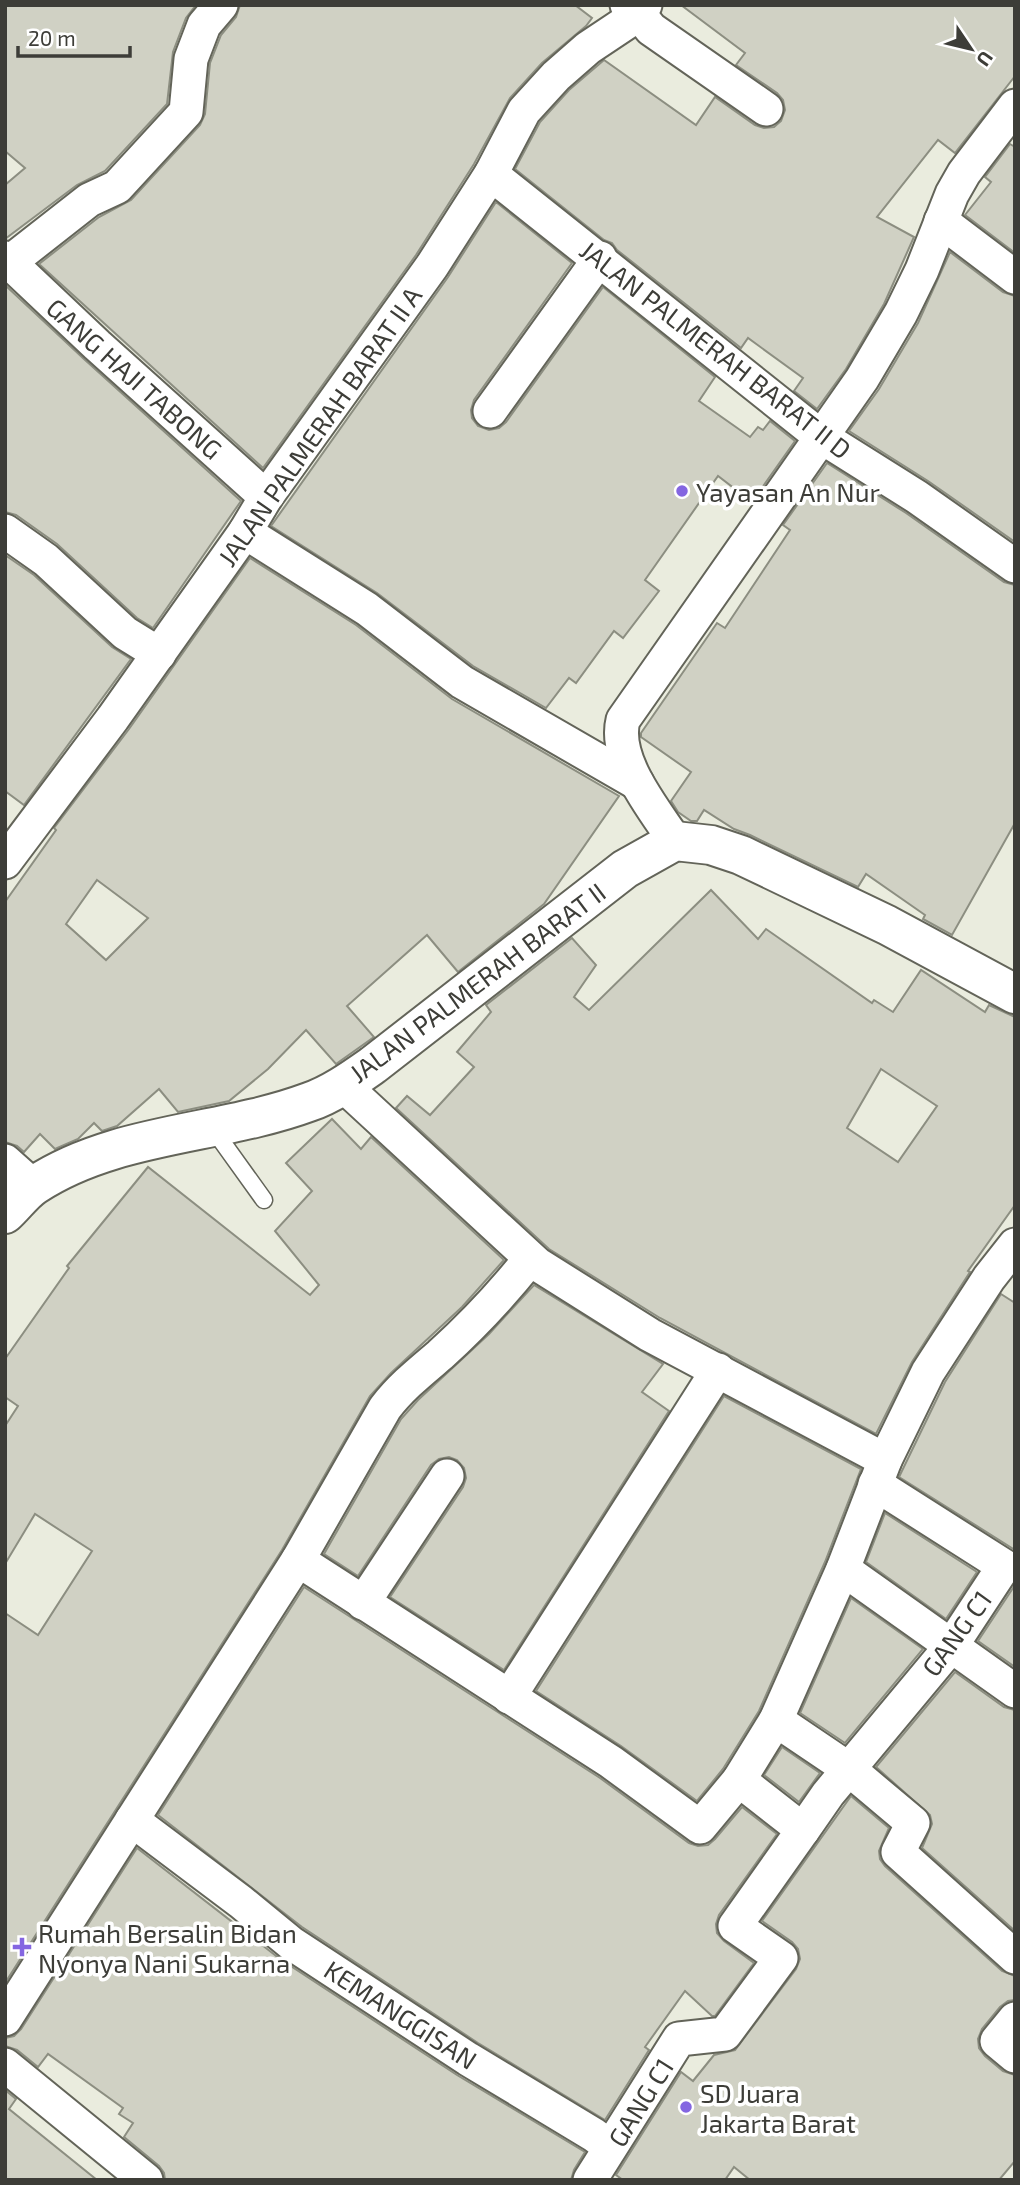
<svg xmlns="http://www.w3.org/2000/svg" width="1020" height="2185" font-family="'Exo 2',sans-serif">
  <rect width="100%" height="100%" fill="#eaecde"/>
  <g fill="#d0d1c4" stroke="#8c8e81" stroke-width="2" fill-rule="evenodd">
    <path d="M5,5H196L186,18L173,52L167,104L105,171L77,185L5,239V185L25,168L5,151Z"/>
    <path d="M240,5H575L592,18L586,26L542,63L510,98L474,164L416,255L263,468L39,264L99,217L131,200L200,125L205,114L210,63L221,35L236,17Z"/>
    <path d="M681,5H1015V76L955,153L938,140L877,217L914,237L884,304L846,369L817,409L794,391L803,378L748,338L741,348L617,250L612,243L604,240L515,169L540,122L569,90L604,60L696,125L715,97L755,125L764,128L774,127L781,121L785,110L783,100L777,93L736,65L745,53Z"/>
    <path d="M1010,144L1015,147V253L965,215L991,182L985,177Z"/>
    <path d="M496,202L572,263L474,400L471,410L472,418L478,426L489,430L499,428L506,422L603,287L715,377L699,401L750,437L758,427L763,430L770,421L795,441L752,502L718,476L645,580L659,591L623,638L614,631L576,683L569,678L546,708L473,666L377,593L271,526L448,277Z"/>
    <path d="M950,252L1003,292L1015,296V542L928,481L849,431L879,389L918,323Z"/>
    <path d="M5,285L84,359L241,501L153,628L137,618L57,544L16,515L5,512Z"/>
    <path d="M827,463L906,513L1004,582L1015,585V823L952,935L923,919L925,915L866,874L858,887L750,835L734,829L704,810L697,821H691L678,812L671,801L691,772L641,737V733L717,623L725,628L790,530L783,525Z"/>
    <path d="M5,555L34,575L112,647L131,659L24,805L5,791Z"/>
    <path d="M250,558L356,625L452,699L619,796L544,904L458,972L427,935L347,1006L374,1037L336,1064L306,1030L268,1069L229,1101L178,1112L159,1089L117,1126L102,1131L94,1123L78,1139L55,1149L40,1134L24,1152L17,1146L5,1142V902L56,830L54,828L129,729ZM97,880L148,918L106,960L66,924Z"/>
    <path d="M711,890L758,939L766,929L872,1003L874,1000L893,1012L921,970L985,1012L989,1005L1015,1017V1205L968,1271L970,1272L912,1362L876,1434L660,1318L549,1249L396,1108L407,1096L430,1115L474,1067L457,1052L491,1012L486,1005L572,938L596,965L574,997L589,1010ZM881,1069L937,1106L898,1162L847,1128Z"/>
    <path d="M332,1119L361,1149L371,1137L504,1260L462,1307L391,1373L370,1396L282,1550L5,1983V1613L38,1635L92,1551L35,1514L5,1564V1426L18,1406L5,1397V1359L69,1268L67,1266L148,1167L310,1295L319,1285L275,1231L312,1191L286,1163Z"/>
    <path d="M534,1285L663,1364L642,1392L669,1411L504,1670L390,1597L463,1487L466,1478L464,1468L457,1460L449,1457L439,1459L431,1465L358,1576L324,1554L401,1419L418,1400L489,1334Z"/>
    <path d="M1001,1294L1015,1303V1550L899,1477L945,1382Z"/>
    <path d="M724,1396L861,1469L825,1562L759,1711L723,1769L697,1801L621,1746L536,1691Z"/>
    <path d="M885,1513L977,1572L946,1619L866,1562Z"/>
    <path d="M1015,1585V1667L978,1641Z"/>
    <path d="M304,1587L600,1778L689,1843L698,1846L708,1845L715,1839L742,1807L777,1834L719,1915L716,1924L717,1933L724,1941L754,1963L715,2016H712L685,1991L645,2047L649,2050L605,2120L478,2043L302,1927L158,1815Z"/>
    <path d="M851,1598L923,1649L845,1743L800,1713Z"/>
    <path d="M955,1672L1004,1707L1015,1710V1931L922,1848L932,1824L930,1815L876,1767Z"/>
    <path d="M782,1747L820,1773L799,1802L764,1775Z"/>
    <path d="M851,1796L889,1828L879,1851L880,1859L885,1866L1002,1971L1015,1976V2000L1008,2001L1000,2007L982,2029L978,2039L979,2048L985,2056L1003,2071L1015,2075V2161L999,2180H750L734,2167L725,2180H623L616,2175L681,2072L693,2081L714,2055L735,2050L796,1969L800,1959L798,1949L792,1942L762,1921Z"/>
    <path d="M137,1848L280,1959L457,2075L585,2152L574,2170L571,2180H165L164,2173L159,2166L124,2137L133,2123L119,2114L123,2108L48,2054L38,2067L17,2050L5,2046V2038L14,2036L21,2029Z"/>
    <path d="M5,2090L16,2099L9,2109L97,2180H5Z"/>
  </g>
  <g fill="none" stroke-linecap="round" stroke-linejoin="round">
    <g stroke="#636459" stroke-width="19">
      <path id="service" d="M213,1129L264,1200"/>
    </g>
    <g stroke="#636459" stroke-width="37">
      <g id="minor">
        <path d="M627,5L639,14L651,29L766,109"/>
        <path d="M491,174L820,436L917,497L1015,566"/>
        <path d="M941,221L1015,277"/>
        <path d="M5,258L97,345L266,497"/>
        <path d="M10,262L89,200L117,187L186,112L191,59L204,25L221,5"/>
        <path d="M490,411L600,258"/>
        <path d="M5,531L46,560L125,633L159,654"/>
        <path d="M245,532L367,609L462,682L637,783"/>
        <path d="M675,841C654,809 613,760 623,720L862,379L901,313L922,270L952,194L964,173L1015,106"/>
        <path d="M5,862L113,718L245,532L266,497L432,266L491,174L524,111L556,76L588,48L639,14L645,5"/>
        <path d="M343,1085L537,1264L650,1335L885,1460"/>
        <path d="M5,1161L33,1186"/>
        <path d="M298,1560L611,1762L700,1827L739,1780L776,1720L843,1569L885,1460L928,1372L989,1278L1015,1245"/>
        <path d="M843,1569L1015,1691"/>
        <path d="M363,1603L447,1476"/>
        <path d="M509,1697L718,1370"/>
        <path d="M776,1720L850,1770L913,1823L898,1852L1015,1957"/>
        <path d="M132,1820L241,1902L291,1943L468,2059L594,2135L610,2147"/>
        <path d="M803,1830L828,1794L952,1645L1004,1566L875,1484"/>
        <path d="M5,2019L298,1560L385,1408C401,1387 420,1372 440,1355C472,1326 503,1293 530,1259"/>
        <path d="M1015,2019L997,2041L1015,2056"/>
        <path d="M5,2065L146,2180"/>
        <path d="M590,2180L679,2039L725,2034L781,1958L735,1926L803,1830L739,1780"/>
      </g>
    </g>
    <g stroke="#636459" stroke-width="42">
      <path id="tertiary" d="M5,1214C15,1205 24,1192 35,1185C116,1132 220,1135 309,1102C332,1094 353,1079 373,1065L625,869L675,841L711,845L741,855L887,925L1015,994"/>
    </g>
    <use href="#service" stroke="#fff" stroke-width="16"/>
    <use href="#minor" stroke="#fff" stroke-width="33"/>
    <use href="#tertiary" stroke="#fff" stroke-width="38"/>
  </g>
  <g fill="#8466e1" stroke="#fff" stroke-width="2.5">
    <circle cx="682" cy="491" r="7"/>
    <path d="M18.5 1936.5h7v7h7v7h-7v7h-7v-7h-7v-7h7z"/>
    <circle cx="686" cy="2107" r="7"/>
  </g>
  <g text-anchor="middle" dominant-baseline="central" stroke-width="7" stroke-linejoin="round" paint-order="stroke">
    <g font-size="26" fill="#3d3d38" stroke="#fff">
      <text transform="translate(716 349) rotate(38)">JALAN PALMERAH BARAT II D</text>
      <text transform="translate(135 378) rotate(42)">GANG HAJI TABONG</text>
      <text transform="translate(319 426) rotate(-55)">JALAN PALMERAH BARAT II A</text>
      <text transform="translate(477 982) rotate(-37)">JALAN PALMERAH BARAT II</text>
      <text transform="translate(956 1633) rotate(-54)">GANG C1</text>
      <text transform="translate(401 2014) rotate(33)">KEMANGGISAN</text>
      <text transform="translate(640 2102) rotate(-58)">GANG C1</text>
    </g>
    <g font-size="26" fill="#3d3d38" stroke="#fff" text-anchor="start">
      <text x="696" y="491">Yayasan An Nur</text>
      <text x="38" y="1932">Rumah Bersalin Bidan<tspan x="38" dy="30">Nyonya Nani Sukarna</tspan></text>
      <text x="700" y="2092">SD Juara<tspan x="700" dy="30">Jakarta Barat</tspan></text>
    </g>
  </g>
  <rect width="1020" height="2185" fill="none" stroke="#3d3d38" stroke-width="14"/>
  <g transform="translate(971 49) rotate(125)" stroke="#ffffff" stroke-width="5" paint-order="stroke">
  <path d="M0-5L12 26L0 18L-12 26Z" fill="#3d3d38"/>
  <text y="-10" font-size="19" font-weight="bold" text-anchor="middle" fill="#3d3d38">U</text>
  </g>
  <path d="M18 46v10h112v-10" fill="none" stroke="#3d3d38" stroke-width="3.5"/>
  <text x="28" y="46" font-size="21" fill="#3d3d38" stroke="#ffffff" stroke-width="5" paint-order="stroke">20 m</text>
</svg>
